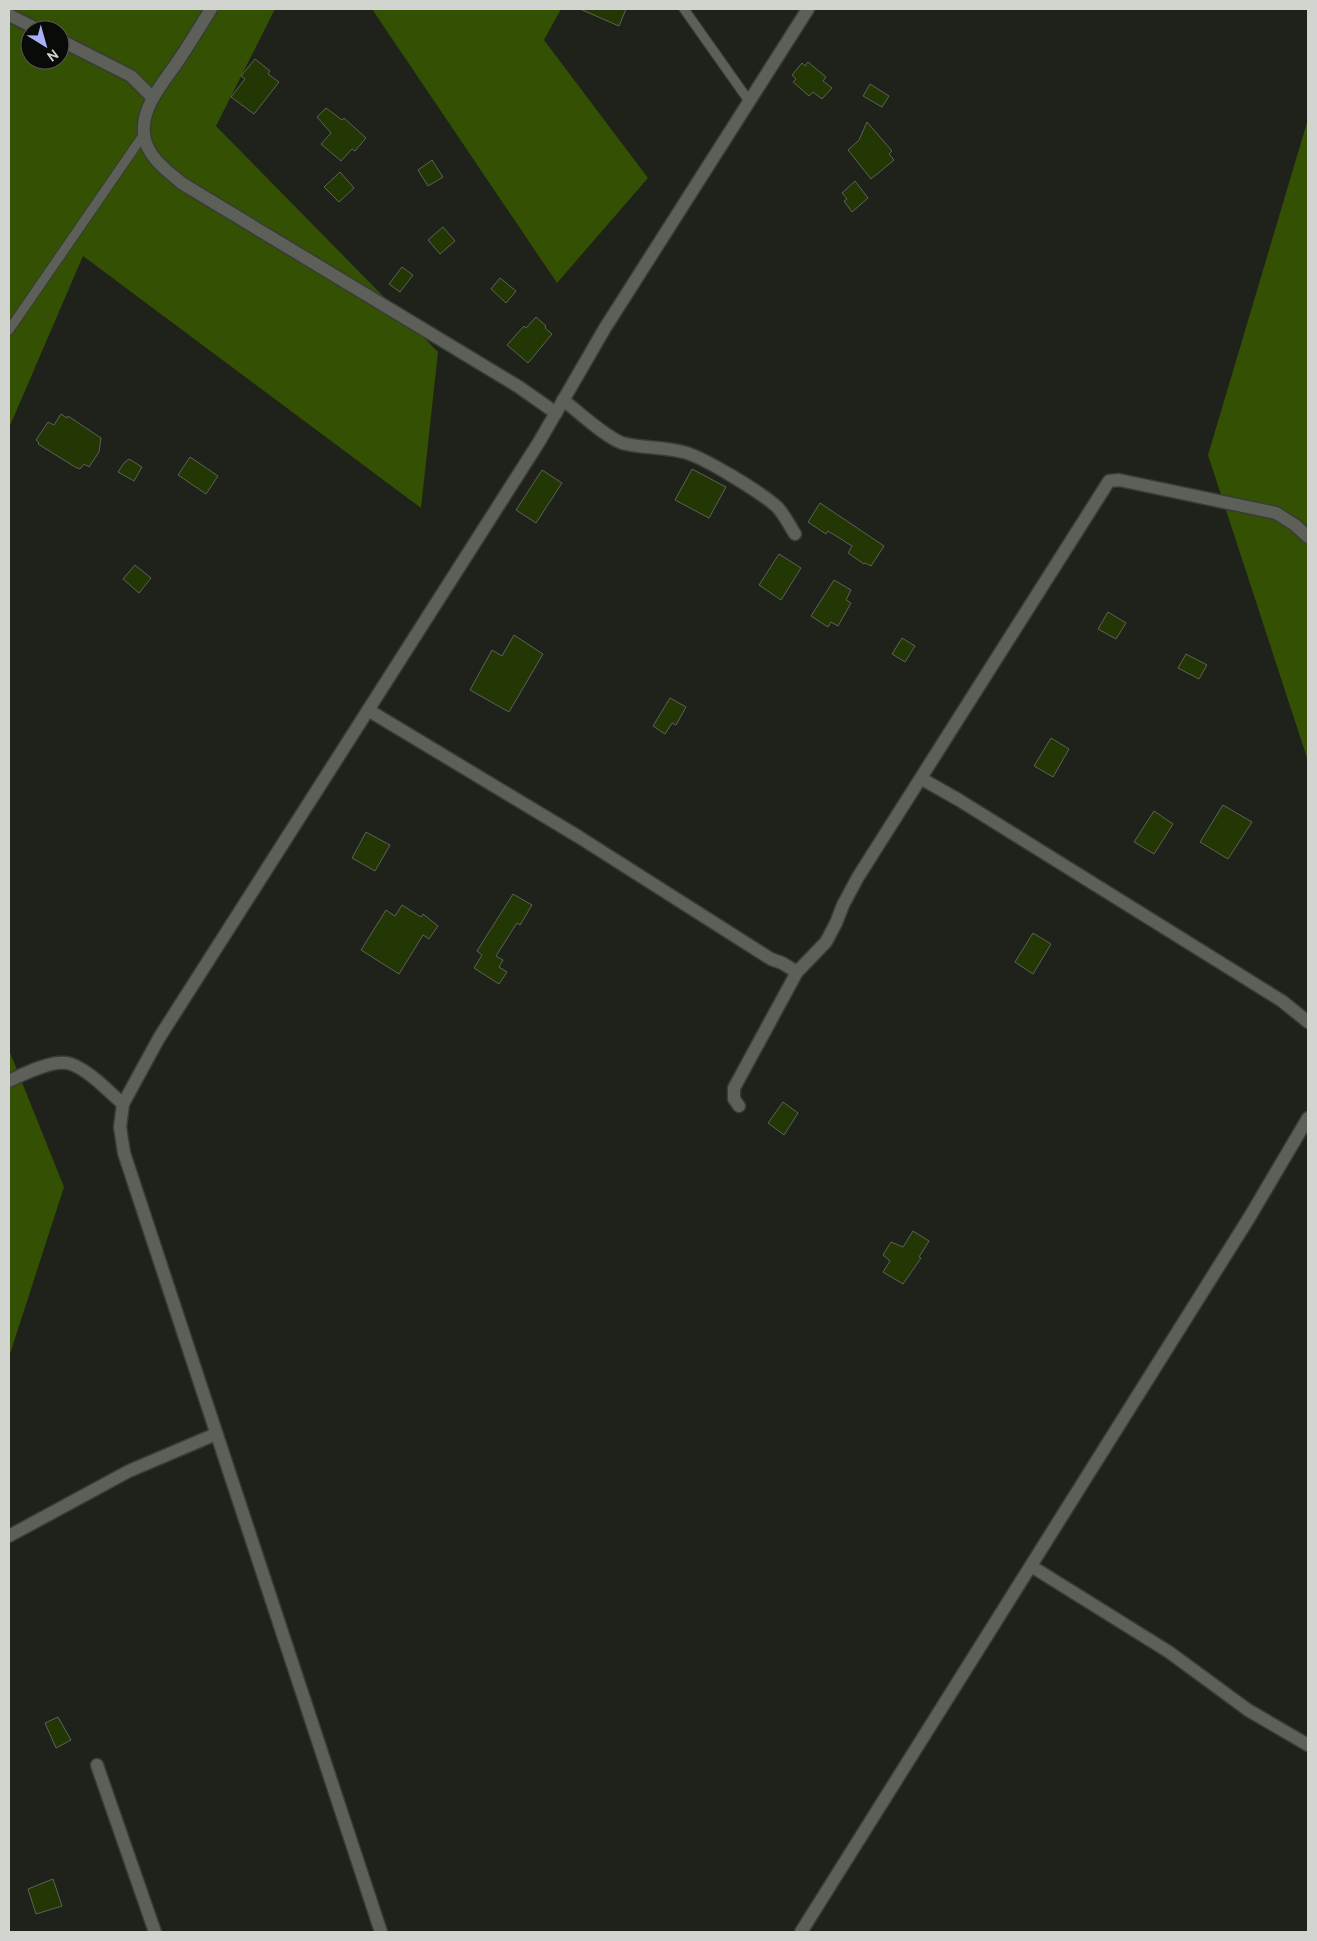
<svg xmlns="http://www.w3.org/2000/svg" width="1317" height="1941" font-family="Cabin,sans-serif">
  <rect width="100%" height="100%" fill="#1e221b"/>
  <g fill="#335003" fill-rule="evenodd">
    <path d="M9,9H275L216,126L438,352L421,508L83,256L9,428ZM30,30H60V60H30Z"/>
    <path d="M372,9H561L544,40L648,178L557,283Z"/>
    <path d="M1308,119V761L1208,455Z"/>
    <path d="M9,1050L64,1187L9,1357Z"/>
  </g>
  <g fill="#233705" stroke="#5d6159">
    <path d="M580,9H626L619,26Z"/>
    <path d="M255,59L270,71L268,74L279,82L254,114L231,97L245,79L241,76Z"/>
    <path d="M808,62L826,77L823,81L832,88L822,99L813,92L809,96L793,82L796,79L792,75L802,63L805,66Z"/>
    <path d="M870,84L889,96L882,107L863,96Z"/>
    <path d="M326,108L342,120L344,118L366,138L355,151L352,149L341,161L321,144L331,133L317,117Z"/>
    <path d="M867,122L892,151L889,154L894,160L871,179L848,150L859,140Z"/>
    <path d="M432,160L443,177L428,186L418,170Z"/>
    <path d="M340,172L354,188L339,202L324,187Z"/>
    <path d="M855,181L868,198L852,212L844,201L847,199L842,193Z"/>
    <path d="M443,227L455,241L440,254L428,240Z"/>
    <path d="M402,267L413,275L400,292L389,284Z"/>
    <path d="M500,278L516,291L506,303L491,289Z"/>
    <path d="M536,317L546,326L545,328L552,334L528,363L507,345L524,326L526,328Z"/>
    <path d="M61,414L67,418L68,416L101,438L99,452L89,467L84,464L80,469L75,467L38,444L39,443L36,440L48,422L54,425Z"/>
    <path d="M190,457L218,476L206,494L178,475Z"/>
    <path d="M129,459L142,467L134,481L118,472L124,463Z"/>
    <path d="M692,469L726,487L709,518L675,500Z"/>
    <path d="M542,470L562,483L536,523L516,510Z"/>
    <path d="M820,503L884,546L871,566L865,563L864,564L848,553L852,546L828,531L826,534L808,522Z"/>
    <path d="M779,554L801,568L781,600L759,585Z"/>
    <path d="M135,565L151,578L139,593L123,579Z"/>
    <path d="M834,580L851,590L846,600L851,603L838,626L831,622L828,627L811,616Z"/>
    <path d="M1108,612L1126,623L1116,639L1098,629Z"/>
    <path d="M514,635L543,654L509,712L470,690L492,650L502,656Z"/>
    <path d="M902,638L915,646L905,662L892,654Z"/>
    <path d="M1186,654L1207,665L1199,679L1178,668Z"/>
    <path d="M670,698L686,707L676,725L672,723L665,734L653,726Z"/>
    <path d="M1051,738L1069,749L1053,777L1034,766Z"/>
    <path d="M1223,805L1252,822L1228,859L1200,842Z"/>
    <path d="M1154,811L1173,824L1154,854L1134,842Z"/>
    <path d="M366,832L390,845L375,871L352,858Z"/>
    <path d="M513,894L532,905L520,925L517,923L496,956L503,960L499,967L507,972L499,984L474,968L482,955L477,951Z"/>
    <path d="M402,905L421,917L423,914L438,926L429,939L423,935L399,974L361,950L386,910L395,916Z"/>
    <path d="M1033,933L1051,944L1033,974L1015,962Z"/>
    <path d="M783,1102L798,1113L784,1135L768,1123Z"/>
    <path d="M913,1231L929,1241L919,1257L921,1258L903,1284L883,1272L890,1261L883,1255L891,1242L903,1247Z"/>
    <path d="M58,1717L71,1740L56,1748L45,1723Z"/>
    <path d="M53,1879L62,1906L36,1914L28,1889Z"/>
  </g>
  <g fill="none" stroke-linecap="round" stroke-linejoin="round">
    <g stroke="#383c36" stroke-width="11">
      <g id="service">
        <path d="M684,9L749,101"/>
        <path d="M9,330L144,134"/>
      </g>
    </g>
    <g stroke="#383c36" stroke-width="15">
      <g id="minor">
        <path d="M211,9C201,25 191,42 180,58C166,80 141,105 144,134C146,156 167,171 183,184L519,387L556,413"/>
        <path d="M9,15L39,30"/>
        <path d="M60,40L131,76L153,98"/>
        <path d="M563,400C579,412 604,436 622,443C638,448 665,447 683,452C702,456 764,494 778,508C785,516 790,526 795,534"/>
        <path d="M368,710L579,837L771,959L782,963L797,972L826,942L836,923L843,905L858,877L1109,481L1119,480L1276,513L1295,525L1308,537"/>
        <path d="M922,779L959,800L1282,1001L1308,1022"/>
        <path d="M9,1081C23,1074 55,1058 71,1064C90,1071 108,1091 123,1104"/>
        <path d="M739,1106L734,1099V1088L797,972"/>
        <path d="M9,1536L129,1471L216,1434"/>
        <path d="M1031,1566L1169,1652L1248,1710L1308,1745"/>
        <path d="M97,1765L155,1932"/>
        <path d="M381,1932L124,1153L120,1127L123,1104L159,1038L539,442L605,328L808,9"/>
        <path d="M801,1932L1249,1218L1308,1118"/>
      </g>
    </g>
    <use href="#service" stroke="#5c6058" stroke-width="9"/>
    <use href="#minor" stroke="#5c6058" stroke-width="12"/>
  </g>
  <rect width="1317" height="1941" fill="none" stroke="#d2d4d0" stroke-width="20"/>
  <g transform="translate(45 45) rotate(143)"><circle r="24" fill="#090b08" stroke="#595b58"/>
  <path d="M0-4L9 19L0 12L-9 19Z" fill="#a8b0fc"/>
  <text y="-8" font-size="14" font-weight="bold" text-anchor="middle" fill="#d2d4d0">N</text>
  </g>
</svg>
